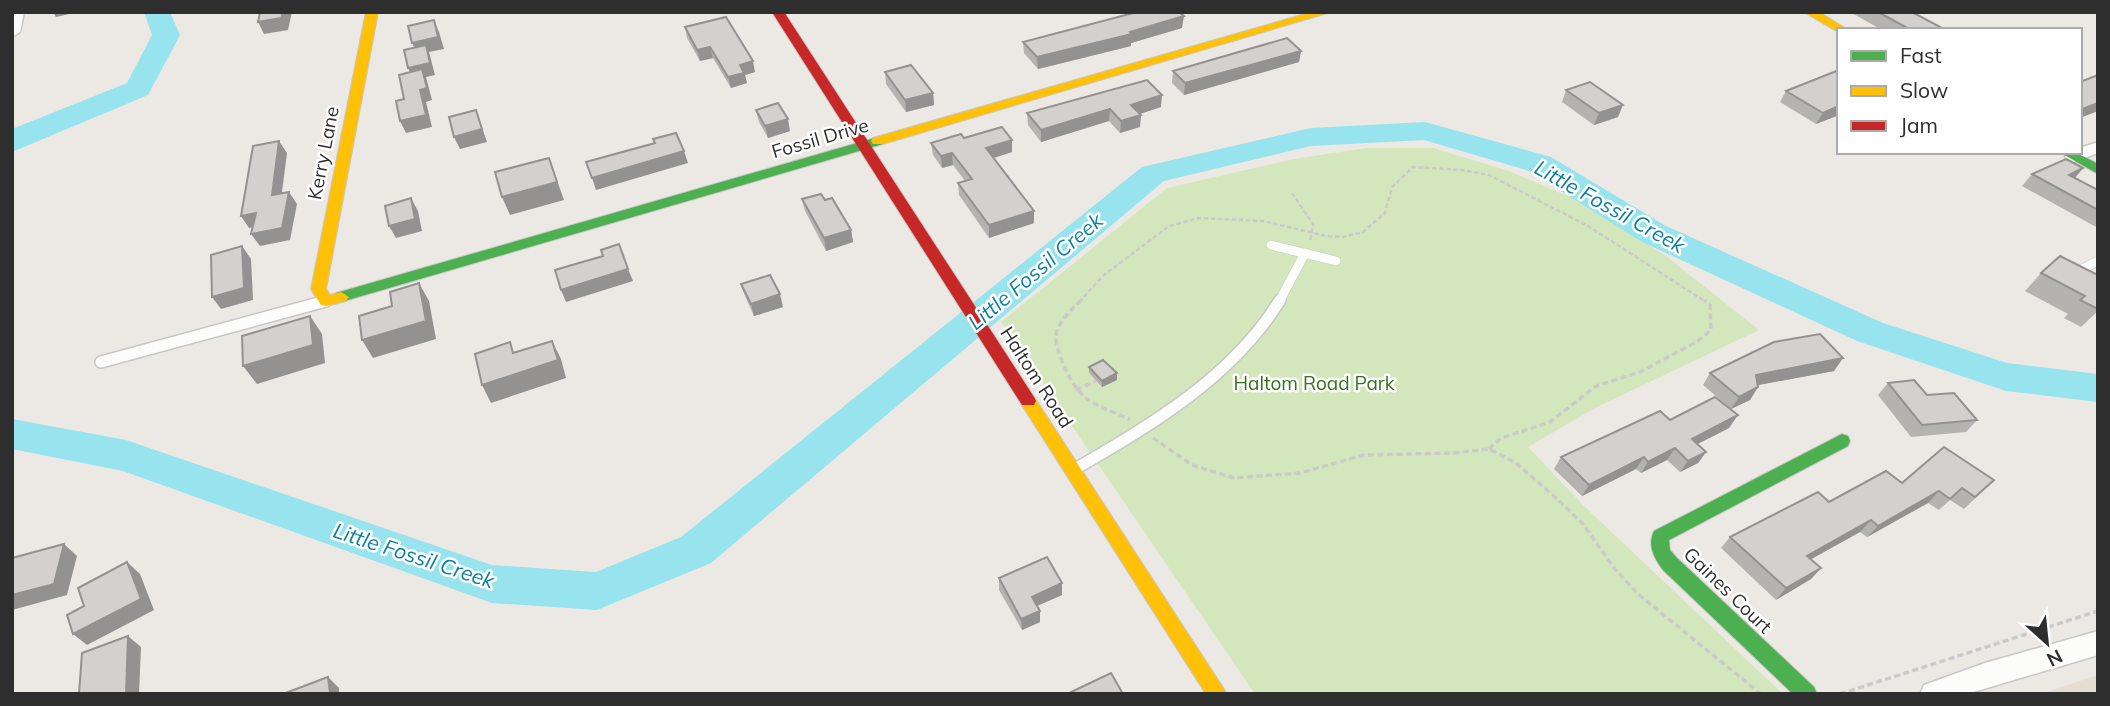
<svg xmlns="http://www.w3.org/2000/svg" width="2110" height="706" font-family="Mulish,sans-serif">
  <rect width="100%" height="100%" fill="#ece8e4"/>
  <path fill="#e7ded2" d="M2098,675V694H2040Z"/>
  <path fill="#d4e7bc" d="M1367,148H1433L1509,171L1570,197L1666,256L1759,330L1595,408L1528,447L1585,507L1783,694H1255L1001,322L1167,188L1294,159Z"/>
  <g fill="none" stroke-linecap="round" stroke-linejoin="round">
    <g fill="#97e4ee" fill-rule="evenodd">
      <path d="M144,12H170L180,35L148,95L12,152V129L127,83L152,35Z"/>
      <path d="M1425,122L1551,157L1666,226L1883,323L2007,363L2098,374V402L2006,391L1857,341L1642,242L1529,171L1424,140L1311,146L1164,181L711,563L597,610L492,603L123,471L12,449V419L126,440L492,565L596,572L681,537L1142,167L1311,128Z"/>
    </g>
    <g stroke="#c8c7c7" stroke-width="10">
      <g id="lane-far1">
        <path d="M1271,245L1336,261"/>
        <path d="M2076,272L2098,261"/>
        <path d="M322,302L326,301"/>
        <path d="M1279,302L1305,253"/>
      </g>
    </g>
    <g stroke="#c8c7c7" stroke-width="14">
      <g id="lane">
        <path d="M101,362L326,301"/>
        <path d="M1075,469C1151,425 1233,377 1280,300"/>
      </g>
    </g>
    <g stroke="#c8c7c7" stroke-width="3">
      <g id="street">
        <path d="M12,12H24L20,32L12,37Z"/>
        <path d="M2098,142V153L2074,162L2065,157L2068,153L2080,152V148Z"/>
        <path d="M2098,631V655L1967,694H1920L1924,685L1985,663Z"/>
      </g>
    </g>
    <g stroke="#c8c7c7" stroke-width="2">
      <g id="fast">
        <path d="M878,137L883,138V144L341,302L333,297L336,293Z"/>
        <path d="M2059,152H2075L2098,164V174Z"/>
        <path d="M1842,434L1848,436L1850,441L1848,446L1669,540L1670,550L1677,558L1814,687L1817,694H1793L1663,570C1654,558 1647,545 1654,531Z"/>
      </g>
    </g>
    <g stroke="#c8c7c7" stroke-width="2">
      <g id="slow">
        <path d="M366,12H378L326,289L330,295L341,292L349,297L346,301L326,306L321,305L311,289Z"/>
        <path d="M1312,12H1331L883,144H873L871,141L873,138Z"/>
        <path d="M1804,12H1819L1848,30H1839L1838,32Z"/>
        <path d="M1028,395L1034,397L1227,694H1206L1022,405L1020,401L1022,397Z"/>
      </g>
    </g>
    <g stroke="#c8c7c7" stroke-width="2">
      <path id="jam" d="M772,12H784L1034,397L1036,401L1034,405H1022Z"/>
    </g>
    <g stroke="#cbcaca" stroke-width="2.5" stroke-dasharray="4.5 2.5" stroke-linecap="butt">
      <path d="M1292,193L1313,224L1310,242"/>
      <path d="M1079,302L1104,275L1169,226L1199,218L1263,221L1326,236L1343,237L1363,232L1385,213L1392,187L1413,167L1462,170L1489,175L1588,226L1706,302"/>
    </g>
    <g stroke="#cbcaca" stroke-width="3.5" stroke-dasharray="6 3.5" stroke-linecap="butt">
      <path d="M1081,300C1072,310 1057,322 1056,336C1055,352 1073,389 1086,398C1098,408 1116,412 1130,420"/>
      <path d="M1076,390L1096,381"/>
      <path d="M1153,438L1192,465L1234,478L1300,473L1364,455L1455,453L1489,449L1516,463L1556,498L1582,523L1615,569L1638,594L1761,694"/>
      <path d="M1489,449L1501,438L1550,422L1596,386L1640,372L1698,341L1711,330L1710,305L1704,300"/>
      <path d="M1840,694L2098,611"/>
    </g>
    <use href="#lane-far1" stroke="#fcfcfb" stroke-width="9"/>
    <use href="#lane" stroke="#fcfcfb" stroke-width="11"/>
    <use href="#street" fill="#fcfcfb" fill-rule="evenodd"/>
    <use href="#fast" fill="#4caf50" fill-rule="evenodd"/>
    <use href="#slow" fill="#ffc107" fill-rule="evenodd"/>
    <use href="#jam" fill="#c62828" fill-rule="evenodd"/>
  </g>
  <g fill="#b5b3b0">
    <path d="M1850,12H1912L1943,30H1882Z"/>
    <path d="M685,27L755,72L745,75L747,83L731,88L713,58L700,61L687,38Z"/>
    <path d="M1182,28L1131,43V46L1038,69L1024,53L1023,42Z"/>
    <path d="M1301,51L1299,62L1184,95L1172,83L1173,71Z"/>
    <path d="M885,72L933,93L934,105L906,112L886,84Z"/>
    <path d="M1566,90L1618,117L1594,125L1562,102Z"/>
    <path d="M1786,91L1839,115L1816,124L1780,102Z"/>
    <path d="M1161,107L1140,114V127L1120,133L1109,121L1041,142L1028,125L1027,113Z"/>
    <path d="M756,110L790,131L768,138L759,122Z"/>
    <path d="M964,138L1012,140V152L994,158L1034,211V223L989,238L959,195L958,183L965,181L953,165L942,168L933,155L931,143Z"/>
    <path d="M2083,168L2075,178L2098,190V228L2022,186L2032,174Z"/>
    <path d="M802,199L825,200L851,230L853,242L826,251L805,211Z"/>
    <path d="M2041,273L2098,275V311L2081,327L2064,318L2068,314L2025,291Z"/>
    <path d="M741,284L783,307L754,316L745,296Z"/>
    <path d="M1843,358L1834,371L1757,385L1758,387L1750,400L1731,409L1703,385L1710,373Z"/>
    <path d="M1089,367L1117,380L1102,387L1089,373Z"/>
    <path d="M1888,383L1927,395L1977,420L1966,432L1911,437L1878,395Z"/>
    <path d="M1670,420L1729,428L1697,444L1706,452L1698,463L1680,472L1667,460L1641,473L1636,469L1582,496L1554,469L1561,457Z"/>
    <path d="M1944,447L1983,491L1964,509L1950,500L1939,510L1928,503L1867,537L1860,532L1811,559L1821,568L1811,579L1776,600L1721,548L1730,537L1829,502L1902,483Z"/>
    <path d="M999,578L1062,595L1037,606L1040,622L1022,630L999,590Z"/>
  </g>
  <g fill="#949290">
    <path d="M53,12H78L56,17Z"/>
    <path d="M283,12H292L288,30L264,34L258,22Z"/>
    <path d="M1184,16L1182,28L1131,43V46L1038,69L1037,57Z"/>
    <path d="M434,20L439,32L444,49L429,52L435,75L426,77L432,100L426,102L432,127L406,133L400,121L414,80L408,68L418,55L412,43Z"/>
    <path d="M710,47L713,58L700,61L697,50Z"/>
    <path d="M1301,51L1299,62L1184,95L1185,83Z"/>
    <path d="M753,61L755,72L745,75L747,83L731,88L728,77L740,65Z"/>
    <path d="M933,93L934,105L906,112L905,100Z"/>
    <path d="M1162,95L1161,107L1130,117L1131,105Z"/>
    <path d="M2098,103V111L2080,118V110Z"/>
    <path d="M1623,105L1618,117L1594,125L1599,113Z"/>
    <path d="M1839,106V115L1816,124L1823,113Z"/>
    <path d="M1110,109L1109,121L1041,142V130Z"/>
    <path d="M476,110L487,142L460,149L454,137Z"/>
    <path d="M1141,115L1140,127L1120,133L1121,121Z"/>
    <path d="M788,119L790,131L768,138L765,126Z"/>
    <path d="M1012,140V152L987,160L986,148Z"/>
    <path d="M279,141L287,153L280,207L272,195Z"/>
    <path d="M684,151L688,163L596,190L592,178Z"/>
    <path d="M952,153L953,165L942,168L941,156Z"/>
    <path d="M549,158L564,200L510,215L502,197Z"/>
    <path d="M2083,168L2073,180L2069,175Z"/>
    <path d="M289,192L297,204L290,240L260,246L251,234Z"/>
    <path d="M411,198L418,211L422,231L396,238L389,226Z"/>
    <path d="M1034,211V223L989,238V225Z"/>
    <path d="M256,213L264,225L249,228L241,216Z"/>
    <path d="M851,230L853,242L826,251L824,238Z"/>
    <path d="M242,246L251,259L253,300L221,309L212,297Z"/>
    <path d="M628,269L633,281L566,302L561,290Z"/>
    <path d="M419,283L429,301L436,339L373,358L362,340Z"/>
    <path d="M780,294L783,307L754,316L751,304Z"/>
    <path d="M310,316L322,334L325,363L257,384L243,366Z"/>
    <path d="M552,341L561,359L566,378L491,403L482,385Z"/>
    <path d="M1843,358L1834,371L1748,387L1756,375Z"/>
    <path d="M1117,373V380L1102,387V381Z"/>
    <path d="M1758,387L1750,400L1731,409L1739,397Z"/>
    <path d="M1738,415L1729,428L1684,451L1692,439Z"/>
    <path d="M1675,448L1667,460L1641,473L1648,462Z"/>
    <path d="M1706,452L1698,463L1680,472L1688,461Z"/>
    <path d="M1644,457L1636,469L1582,496L1589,485Z"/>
    <path d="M1939,491L1928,503L1867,537L1878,526Z"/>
    <path d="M1871,520L1860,532L1797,567L1807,556Z"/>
    <path d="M64,544L77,556L67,595L12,610V595Z"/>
    <path d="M127,562L140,574L154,610L87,645L73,634Z"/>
    <path d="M1821,568L1811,579L1776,600L1786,588Z"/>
    <path d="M1062,583V595L1032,608V597Z"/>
    <path d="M1040,611V622L1022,630L1021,619Z"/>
    <path d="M128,636L141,647L139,694H126Z"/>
    <path d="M328,677L339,688V694H330Z"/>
  </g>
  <g fill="#d3d0cd" stroke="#949290" stroke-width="2">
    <path d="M260,12H283L281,18L258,22Z"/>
    <path d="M1137,12H1179L1184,16L1130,32L1132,34L1037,57L1023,42Z"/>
    <path d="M1878,12H1912L1944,29L1941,30H1911Z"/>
    <path d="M726,17L753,61L740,65L744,73L728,77L710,47L697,50L685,27Z"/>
    <path d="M434,20L438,37L412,43L408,26Z"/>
    <path d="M1287,38L1301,51L1185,83L1173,71Z"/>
    <path d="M426,45L430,63L408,68L404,50Z"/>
    <path d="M911,65L933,93L905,100L885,72Z"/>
    <path d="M422,69L427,88L420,90L426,115L400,121L396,101L404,99L399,75Z"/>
    <path d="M1839,70V106L1823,113L1786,91Z"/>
    <path d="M2098,75V103L2080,110V82Z"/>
    <path d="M1147,80L1162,95L1131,105L1141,115L1121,121L1110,109L1041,130L1027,113Z"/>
    <path d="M1590,82L1623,105L1599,113L1566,90Z"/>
    <path d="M778,103L788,119L765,126L756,110Z"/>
    <path d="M476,110L482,129L454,137L449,117Z"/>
    <path d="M1002,127L1012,140L986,148L1034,211L989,225L958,183L972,179L952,153L941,156L931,143L961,134L964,138Z"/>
    <path d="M676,133L684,151L592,178L586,162L655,143L653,139Z"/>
    <path d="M279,141L272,195L289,192L282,228L251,234L256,213L241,216L253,146Z"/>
    <path d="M549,158L557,182L502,197L495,172Z"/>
    <path d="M2066,159L2083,168L2069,175L2098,190V210L2032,174Z"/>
    <path d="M821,194L825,200L832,198L851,230L824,238L802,199Z"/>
    <path d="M411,198L415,219L389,226L385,206Z"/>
    <path d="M619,244L628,269L561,290L555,270L603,256L601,250Z"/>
    <path d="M242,246L244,288L212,297L211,255Z"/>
    <path d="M2060,256L2098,275V309L2080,300L2085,296L2041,273Z"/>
    <path d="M770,275L780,294L751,304L741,284Z"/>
    <path d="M419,283L426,321L362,340L359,316L392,306L390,292Z"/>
    <path d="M310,316L313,345L243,366L242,336Z"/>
    <path d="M1820,334L1843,358L1756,375L1758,387L1739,397L1710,373L1774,342Z"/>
    <path d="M552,341L558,360L482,385L475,354L510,342L513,353Z"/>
    <path d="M1103,360L1117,373L1102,381L1089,367Z"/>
    <path d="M1914,380L1927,395L1954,393L1977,420L1922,425L1888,383Z"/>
    <path d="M1715,397L1738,415L1692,439L1706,452L1688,461L1675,448L1648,462L1644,457L1589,485L1561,457L1660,411L1670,420Z"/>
    <path d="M1944,447L1994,480L1975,497L1962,488L1950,499L1939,491L1878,526L1871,520L1807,556L1821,568L1786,588L1730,537L1818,492L1829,502L1886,471L1902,483Z"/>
    <path d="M64,544L54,584L12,595V558Z"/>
    <path d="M1047,557L1062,583L1032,597L1040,611L1021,619L999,578Z"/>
    <path d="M127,562L141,599L73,634L67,615L84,606L78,588Z"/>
    <path d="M128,636L126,694H79L82,653Z"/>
    <path d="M1111,673L1123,694H1067Z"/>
    <path d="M328,677L330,694H283Z"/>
  </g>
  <g text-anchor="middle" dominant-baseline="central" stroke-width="5" stroke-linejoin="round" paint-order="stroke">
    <g font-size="19" fill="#2e2e2e" stroke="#fff">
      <text transform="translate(820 138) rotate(-16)">Fossil Drive</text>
      <text transform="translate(323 153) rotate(-79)">Kerry Lane</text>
      <text transform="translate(1037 377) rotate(57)">Haltom Road</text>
      <text transform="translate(1728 590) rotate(44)">Gaines Court</text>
    </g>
    <g font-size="19" fill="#377019" stroke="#fff">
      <text x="1314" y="383">Haltom Road Park</text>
    </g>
    <g font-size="21" font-style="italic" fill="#0a7f9f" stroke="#fff">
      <text transform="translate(1610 206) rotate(29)">Little Fossil Creek</text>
      <text transform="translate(1035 271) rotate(-40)">Little Fossil Creek</text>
      <text transform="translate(414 555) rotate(18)">Little Fossil Creek</text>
    </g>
  </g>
  <rect width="2110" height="706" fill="none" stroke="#2e2e2e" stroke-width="28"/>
  <rect x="1837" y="28" width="245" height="126" fill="#ffffff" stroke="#ababab" stroke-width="2"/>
  <rect x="1851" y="51" width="35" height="10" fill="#4caf50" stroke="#ababab" stroke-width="2"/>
  <text x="1900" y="63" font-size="21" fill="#2e2e2e">Fast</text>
  <rect x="1851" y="86" width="35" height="10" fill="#ffc107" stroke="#ababab" stroke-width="2"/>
  <text x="1900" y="98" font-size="21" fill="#2e2e2e">Slow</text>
  <rect x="1851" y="121" width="35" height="10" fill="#c62828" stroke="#ababab" stroke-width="2"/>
  <text x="1900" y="133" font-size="21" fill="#2e2e2e">Jam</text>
  <g transform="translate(2047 643) rotate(153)" stroke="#ffffff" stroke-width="5" paint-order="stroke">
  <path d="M0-5L12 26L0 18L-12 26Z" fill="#2e2e2e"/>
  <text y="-10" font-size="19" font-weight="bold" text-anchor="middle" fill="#2e2e2e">N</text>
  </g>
</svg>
